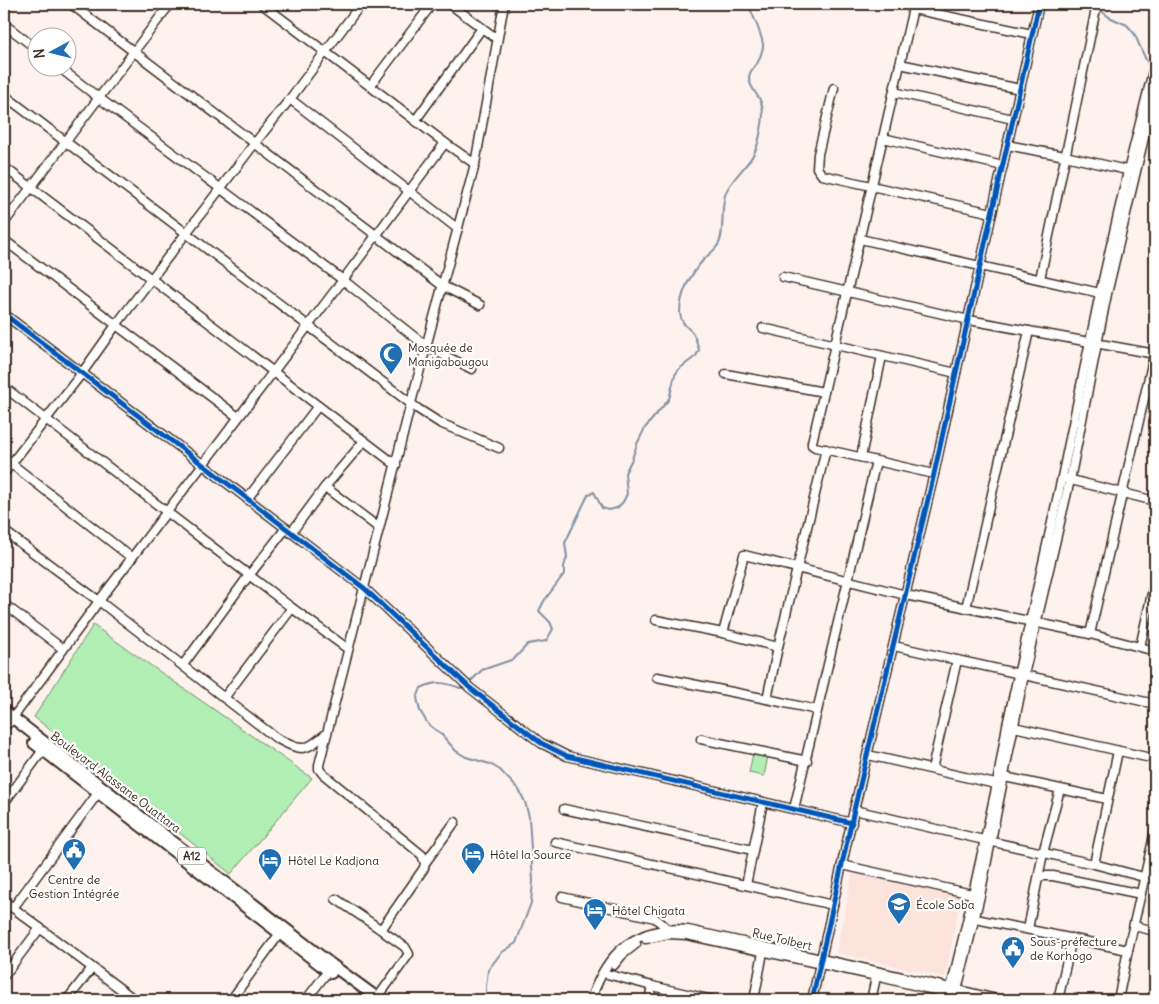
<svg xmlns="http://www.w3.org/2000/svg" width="1159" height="1004" font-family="Delius,sans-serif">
  <rect width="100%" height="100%" fill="#fef2ef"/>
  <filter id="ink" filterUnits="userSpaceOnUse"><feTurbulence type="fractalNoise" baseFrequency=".02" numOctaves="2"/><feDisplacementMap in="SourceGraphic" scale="10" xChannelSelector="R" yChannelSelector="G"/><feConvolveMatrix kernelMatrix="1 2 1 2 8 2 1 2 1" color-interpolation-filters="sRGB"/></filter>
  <g filter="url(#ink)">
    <path fill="#fce3db" d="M853,872L961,896L945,977L836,953Z"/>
    <g fill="#b0eeb4" stroke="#768c69">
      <path d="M93,625L312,778L231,874L34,717Z"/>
      <path d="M753,753L768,756L764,776L749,773Z"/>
    </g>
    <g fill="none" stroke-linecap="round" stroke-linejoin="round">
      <g stroke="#8191a1" stroke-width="2">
        <path d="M1100,10L1109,17L1127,25L1134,33L1146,60L1152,68"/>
        <path d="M469,683L482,670L514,659L528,644L546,641L553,629L550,622L539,611L544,601L564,574V566L567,557L565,543L588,495L594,492L602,508L609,510L617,508L623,502L627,494L625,473L632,459L637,444L645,428L669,399L675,375L679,369L696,356L699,350C697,344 696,337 692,332C686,326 681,323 680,313C680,293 691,274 704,259C708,255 715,250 718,245C726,232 719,205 727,190C738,170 754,163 759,139C762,126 766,110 759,98C755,92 749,85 749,78C749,70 755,67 758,62C760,57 764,48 763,44C761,32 754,19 750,8V4"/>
        <path d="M464,687L460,688C444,682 436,681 421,688L417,698L420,711L428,724L442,735L456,751L466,757L490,764L500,770L519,790L525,802L529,817L533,881L531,903L516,943L501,953L488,970L486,986V1000"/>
      </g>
      <g stroke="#3b2a1e" stroke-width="11">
        <g id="minor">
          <path d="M71,4L443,286L480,305"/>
          <path d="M262,4L445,143L475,164"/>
          <path d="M450,4L497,39"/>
          <path d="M914,4L824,392L812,442V445L815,447L934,474"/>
          <path d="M913,9L1032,34"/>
          <path d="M4,24L38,50"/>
          <path d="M900,64L1020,89"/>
          <path d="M60,68L99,98L343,280L427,347L472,369"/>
          <path d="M370,86L432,4"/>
          <path d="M834,88L818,154L817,168L822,175L992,213"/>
          <path d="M894,92L1013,119"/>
          <path d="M4,95L418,409L440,423L499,448"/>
          <path d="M290,99L409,191L458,229"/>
          <path d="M415,121L482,28"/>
          <path d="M883,138L1003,166"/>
          <path d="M1007,145L1065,156L1131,171"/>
          <path d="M4,167L396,465"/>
          <path d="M4,223L170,4"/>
          <path d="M860,239L1100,293"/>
          <path d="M4,240L238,417"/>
          <path d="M783,277L969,320L1155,354"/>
          <path d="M1040,279L1097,4"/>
          <path d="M4,314L202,464L364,588L470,688L541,743L567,756L852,823"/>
          <path d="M763,328L956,373"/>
          <path d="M726,374L824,392"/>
          <path d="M4,387L292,608L348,649"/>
          <path d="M861,457L882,356"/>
          <path d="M4,458L132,558"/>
          <path d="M4,473L82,373L116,325L255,143L290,99L361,4"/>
          <path d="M1067,479L1155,501"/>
          <path d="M325,487L379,528"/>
          <path d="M247,499L318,406"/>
          <path d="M4,531L99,601L276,738C303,752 304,752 327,733"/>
          <path d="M291,533L325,487L364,441"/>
          <path d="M4,604L63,649"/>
          <path d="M966,608L1029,331"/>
          <path d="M656,620L723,633L778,647"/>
          <path d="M723,633L744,555L906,595L1090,634L1155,651"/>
          <path d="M1090,634L1155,351"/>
          <path d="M894,646L1155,704"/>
          <path d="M1140,647L1155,580"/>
          <path d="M183,665L244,582L286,528"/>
          <path d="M657,677L767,699L817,710"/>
          <path d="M224,698L292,608"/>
          <path d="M767,699L778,647L826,449"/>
          <path d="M9,723L99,601L343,280L445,143"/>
          <path d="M1014,727L1155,759"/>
          <path d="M701,739L807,761"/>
          <path d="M868,755L1000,785"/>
          <path d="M932,769L957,660"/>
          <path d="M1000,776L1107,799"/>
          <path d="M4,803L43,750"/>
          <path d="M564,809L753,850"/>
          <path d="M794,809L876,461"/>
          <path d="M854,810L984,840L1094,864L1155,880"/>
          <path d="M555,842L833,905"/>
          <path d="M425,863L422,855L323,774L319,769V765L411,403L475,164L504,4"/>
          <path d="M1094,864L1118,751"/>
          <path d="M842,865L972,894"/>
          <path d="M1039,876H1053L1141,894"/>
          <path d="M746,885L763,802"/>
          <path d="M562,897L655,918L668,929"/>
          <path d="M336,899L383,931"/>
          <path d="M4,901L135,1000"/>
          <path d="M13,908L101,789"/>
          <path d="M971,918L1128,950"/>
          <path d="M1134,926L1155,931"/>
          <path d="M1028,929L1043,853L1060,789"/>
          <path d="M646,939L668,934L687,935L876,976L975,1000"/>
          <path d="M614,965L622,955L636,944"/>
          <path d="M607,974L652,986L713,1000"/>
          <path d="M4,976L40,928"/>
          <path d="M67,1000L92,968"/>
          <path d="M231,1000L283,929"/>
          <path d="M306,1000L331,967"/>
          <path d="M376,1000L409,954L405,947L385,933L383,931V927L424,868L425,863L455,822"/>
          <path d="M590,1000C594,991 598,981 603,972C621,940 652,926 688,930C792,953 896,974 1000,1000"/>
          <path d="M649,1000L652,986"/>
          <path d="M754,1000L763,952"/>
          <path d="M812,1000L854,810L934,474L956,373L1039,4"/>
          <path d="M871,1000L877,973"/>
          <path d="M951,1000V988L968,917L997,784L1007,725L1062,477L1100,293L1128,171L1155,63"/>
          <path d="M952,1000L957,990L980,896L1024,675L1070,480L1107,294L1155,91"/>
          <path d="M1058,1000L1072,938"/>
          <path d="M1118,1000L1128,950L1155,831"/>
        </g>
      </g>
      <g stroke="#3b2a1e" stroke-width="14">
        <g id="major">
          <path d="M4,711L332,965L380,1000"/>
          <path d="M34,743L331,973"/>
        </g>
      </g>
      <use href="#minor" stroke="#fff" stroke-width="8"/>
      <use href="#major" stroke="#fff" stroke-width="10"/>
      <g stroke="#fff" stroke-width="8">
        <g id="cycleway">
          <path d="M4,314L202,464L364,588L470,688L541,743L567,756L852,823"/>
          <path d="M812,1000L854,810L934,474L956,373L1039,4"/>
        </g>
      </g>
      <use href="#cycleway" stroke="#0057b8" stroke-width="5"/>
    </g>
  </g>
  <defs>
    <g id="mosque-pin" transform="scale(1.25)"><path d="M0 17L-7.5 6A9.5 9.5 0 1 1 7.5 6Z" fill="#1f6fb2" stroke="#fff"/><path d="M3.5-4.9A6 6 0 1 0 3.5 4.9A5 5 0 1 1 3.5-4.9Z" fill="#fff"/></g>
    <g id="civic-pin" transform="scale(1.25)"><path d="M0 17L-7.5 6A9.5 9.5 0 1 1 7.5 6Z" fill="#1f6fb2" stroke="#fff"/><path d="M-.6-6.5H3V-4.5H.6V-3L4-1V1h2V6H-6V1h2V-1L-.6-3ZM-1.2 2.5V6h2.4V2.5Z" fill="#fff"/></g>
    <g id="hotel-pin" transform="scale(1.25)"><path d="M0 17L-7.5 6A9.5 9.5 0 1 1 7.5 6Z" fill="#1f6fb2" stroke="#fff"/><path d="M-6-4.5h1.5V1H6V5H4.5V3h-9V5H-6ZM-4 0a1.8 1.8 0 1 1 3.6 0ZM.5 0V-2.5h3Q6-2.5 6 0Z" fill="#fff"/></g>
    <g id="school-pin" transform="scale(1.25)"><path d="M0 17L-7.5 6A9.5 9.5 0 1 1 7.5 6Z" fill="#1f6fb2" stroke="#fff"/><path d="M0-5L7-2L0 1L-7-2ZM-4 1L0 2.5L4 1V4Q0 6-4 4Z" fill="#fff"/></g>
  </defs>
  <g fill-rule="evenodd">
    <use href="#mosque-pin" x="391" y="354"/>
    <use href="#civic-pin" x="74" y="850"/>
    <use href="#hotel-pin" x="473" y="854"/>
    <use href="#hotel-pin" x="270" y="860"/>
    <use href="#school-pin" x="899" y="904"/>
    <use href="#hotel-pin" x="595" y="910"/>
    <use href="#civic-pin" x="1013" y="948"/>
  </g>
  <g text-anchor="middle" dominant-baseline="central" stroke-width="4.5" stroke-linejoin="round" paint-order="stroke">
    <rect fill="#fff" stroke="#766a62" stroke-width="1" x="178" y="847.5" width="28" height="17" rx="4"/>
    <g font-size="11" font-weight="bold" fill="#3b2a1e">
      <text x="192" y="856">A12</text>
    </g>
    <g font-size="12" fill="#3b2a1e" stroke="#fff" text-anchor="start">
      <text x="408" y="347">Mosquée de<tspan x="408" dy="14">Manigabougou</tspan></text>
      <text x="490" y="854">Hôtel la Source</text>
      <text x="288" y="860">Hôtel Le Kadjona</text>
      <text x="74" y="879" text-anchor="middle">Centre de<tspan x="74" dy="14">Gestion Intégrée</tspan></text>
      <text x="916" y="904">École Soba</text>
      <text x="612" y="910">Hôtel Chigata</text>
      <text x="1030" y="941">Sous-préfecture<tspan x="1030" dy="14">de Korhogo</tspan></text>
    </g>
    <g font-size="12" fill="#3b2a1e" stroke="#fff">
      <text transform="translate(116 782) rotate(37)">Boulevard Alassane Ouattara</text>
      <text transform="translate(782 939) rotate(13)">Rue Tolbert</text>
    </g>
  </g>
  <rect width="1159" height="1004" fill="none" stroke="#fff" stroke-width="20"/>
  <rect x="10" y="10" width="1139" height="984" fill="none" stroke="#3b2a1e" stroke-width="2" filter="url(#ink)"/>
  <g transform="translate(52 52) rotate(263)"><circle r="24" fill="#ffffff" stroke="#b1aaa5"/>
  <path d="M0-4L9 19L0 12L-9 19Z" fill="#1f6fb2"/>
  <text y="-8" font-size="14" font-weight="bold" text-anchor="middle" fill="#3b2a1e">N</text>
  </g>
</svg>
